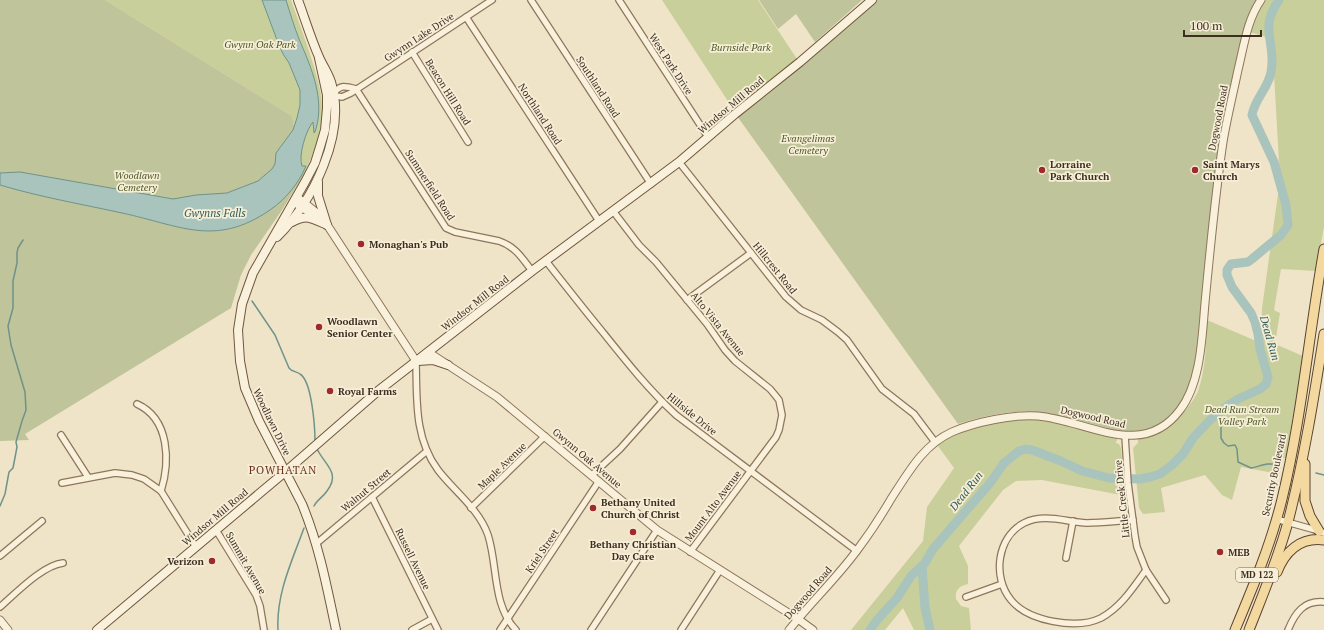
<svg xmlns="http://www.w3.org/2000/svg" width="1324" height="630" font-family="'PT Serif',serif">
  <rect width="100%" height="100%" fill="#f0e4c8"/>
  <g fill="#c9cf9b">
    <path d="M105,0H291C299,23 308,46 315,70C318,82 322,93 322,106C323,129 314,153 304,174L292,116Z"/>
    <path d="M662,0H758L797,59L733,109Z"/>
    <path d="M1264,0H1324V227L1316,271L1281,269L1274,310L1280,313L1275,344L1303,356L1286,458H1283L1279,474L1241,467L1232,500L1222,495L1205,475L1161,488L1165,512L1143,514L1139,508L1133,448L1138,443V436C1148,433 1161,430 1170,424C1180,417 1193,403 1198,391C1206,369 1206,343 1207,320L1261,343L1262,308L1280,180L1272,39L1250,32L1253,21Z"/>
    <path d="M1027,415L1118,436L1116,443L1119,444L1121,448L1126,496L1042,480L1016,481L1003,490L959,546L968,566V584C959,586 955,590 956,599L961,606L969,608L971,630H914L903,608L885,630H851L923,541L927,507L954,468L935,442L960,429Z"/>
  </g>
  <g fill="#bfc49a">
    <path d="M0,0H105L292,116L304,174L282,210L251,255L241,275L231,308L25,434L29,440L0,441Z"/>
    <path d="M759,0H862L815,42L796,14L778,29Z"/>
    <path d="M875,0H1258L1225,117L1197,352C1195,363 1194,374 1191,385C1183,407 1166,426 1143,432C1136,434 1114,432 1107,430C1083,424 1060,415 1036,412C1010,410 983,416 958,424L737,116Z"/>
  </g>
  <path fill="#a9c4bc" stroke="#6f938a" d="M262,0H286C290,13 294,26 299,39C311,67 326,100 315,132L314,133L313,122C306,130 298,156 302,166H306C299,183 285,200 270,210C215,248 179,225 122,213C81,204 40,197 0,185V173L20,172L173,199L196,195L227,193L258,181L272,169L275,164L276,153L293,130L297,118L300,105V90L289,63L283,54L277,40Z"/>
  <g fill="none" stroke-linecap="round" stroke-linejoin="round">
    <g stroke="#6f938a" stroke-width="1.5">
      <path d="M252,301L275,335L289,368C292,372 296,371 300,374C312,381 315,428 315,442"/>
      <path d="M1223,409L1221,417V438L1224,443L1228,446L1235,445L1237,449L1238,462L1251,468C1261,466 1268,462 1277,465"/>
      <path d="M1316,473L1324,475"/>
      <path d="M0,506L5,494L9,472L13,468L17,447L16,442L22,421L26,410L25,392L11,345L8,326L13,308V281L17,263V253L18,248L23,240"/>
      <path d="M314,506C317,500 323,497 327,491C341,473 325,465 317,449"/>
      <path d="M278,630C276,594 292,561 304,528"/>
    </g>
    <g stroke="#a9c4bc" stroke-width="9">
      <path d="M922,566L925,608L930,630"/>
      <path d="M870,630L877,620L897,598L911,576L925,563L933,549L990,483L1004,463L1019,451L1026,449L1032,450L1061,461L1082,471L1109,478L1140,479L1150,477L1160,474L1172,465L1183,454L1193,438L1211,419L1227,406L1238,399L1260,389L1266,384L1268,377L1260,349L1258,334L1255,322L1251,313L1232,287L1227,275V270L1231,264L1248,262L1252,259L1281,235L1288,225L1286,205L1274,162L1252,115C1255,98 1268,89 1271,72C1277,43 1258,29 1279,0"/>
    </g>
    <g stroke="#8d765c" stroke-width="8">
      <g id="minor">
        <path d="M531,0L651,184"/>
        <path d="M619,0L708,137"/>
        <path d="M466,17L599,221"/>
        <path d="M412,52L468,142"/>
        <path d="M356,89L446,228L455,232L499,241C516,247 522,258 532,271"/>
        <path d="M331,95L342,97L351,93L492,0"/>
        <path d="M333,95C339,84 346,86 356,89"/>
        <path d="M679,162L786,297L801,310L822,320L838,332L847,340L882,389L914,414L935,442"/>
        <path d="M613,211L639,245L656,262L707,324L725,350L735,361L770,389L775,395L779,400L782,415L779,430L776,437L690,552"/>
        <path d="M546,261C564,284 582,307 601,330C625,360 648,389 676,415L857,551"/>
        <path d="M687,300L751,253"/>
        <path d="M416,361C417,399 414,438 438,470C454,491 479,509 488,535C498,566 492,605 516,630"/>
        <path d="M137,404C170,419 170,462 161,491"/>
        <path d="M61,435L88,477"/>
        <path d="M1125,436L1128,483L1135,536L1137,547L1146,570L1166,600"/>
        <path d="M592,475L620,449L662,402"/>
        <path d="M62,483L115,473L132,475L144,479L161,491L196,547"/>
        <path d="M372,497L438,630"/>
        <path d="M471,508L545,436"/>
        <path d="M1276,519L1312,529L1324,533"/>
        <path d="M1133,520C1117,521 1102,523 1087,523C1066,522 1044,513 1024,523C997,537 992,577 1011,600C1028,621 1076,630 1101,618C1121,607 1133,588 1146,570"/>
        <path d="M216,530L256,595L260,606L264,630"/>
        <path d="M317,543L427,451"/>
        <path d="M0,556L42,521"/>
        <path d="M1066,558L1073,521"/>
        <path d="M966,597L1002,584"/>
        <path d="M0,607C16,593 43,565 63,563"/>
        <path d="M412,630L432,619"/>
        <path d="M500,630L599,481"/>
        <path d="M591,630L657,530"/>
        <path d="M681,630L720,570"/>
        <path d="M1288,630C1295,613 1304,600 1324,602"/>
      </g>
    </g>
    <g stroke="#8d765c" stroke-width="9">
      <g id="tertiary">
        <path d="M297,197L322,217L416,361"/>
        <path d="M294,202L319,219"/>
        <path d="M428,352L497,397L657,530L798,619L813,630"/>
        <path d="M0,620L8,630"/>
        <path d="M789,630C811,602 837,578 858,549C870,533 881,516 891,499C908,473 923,445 952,432C975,422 1014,414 1038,416C1086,420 1142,461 1180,410C1201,383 1202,337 1205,303C1210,250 1215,196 1223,142C1227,118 1233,94 1238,70C1244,46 1247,20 1261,0"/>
      </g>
    </g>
    <g stroke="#6f573f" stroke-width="10">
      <g id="secondary">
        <path d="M319,58L327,95V108L325,130L320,147L315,163L305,182L253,273L242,304L238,330L240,361L245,388L259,421L302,504C319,545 327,587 336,630"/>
        <path d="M318,182V196L327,225"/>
        <path d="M292,222C307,214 312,218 327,225"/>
        <path d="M277,237C313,201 347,134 331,82C328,73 323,66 319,57C311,39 305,19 298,0"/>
        <path d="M418,361L433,360L448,365"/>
        <path d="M97,630L285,472L378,391L532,271L679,162L735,114L800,62L872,0"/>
      </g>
    </g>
    <g stroke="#5b4430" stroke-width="11">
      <g id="primary">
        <path d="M1305,464V501L1310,516L1319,531"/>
        <path d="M1277,572C1285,552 1300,537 1324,540"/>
        <path d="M1235,630C1253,587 1271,544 1282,499C1302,417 1309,332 1324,249"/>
        <path d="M1249,630C1263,594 1278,559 1288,522C1304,460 1314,397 1324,334"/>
      </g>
    </g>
    <use href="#minor" stroke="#faf1dc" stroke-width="5.5"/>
    <use href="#tertiary" stroke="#faf1dc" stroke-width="7"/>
    <use href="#secondary" stroke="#faf1dc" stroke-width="8"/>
    <use href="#primary" stroke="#f3d9a0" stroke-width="9"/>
  </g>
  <g fill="#9e2a2b" stroke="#f7eed8" stroke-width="1.5">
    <circle cx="1042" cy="170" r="4"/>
    <circle cx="1195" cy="170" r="4"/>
    <circle cx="361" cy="244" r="4"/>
    <circle cx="319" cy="327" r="4"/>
    <circle cx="330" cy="391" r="4"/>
    <circle cx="593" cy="508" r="4"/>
    <circle cx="633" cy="532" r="4"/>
    <circle cx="1220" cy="552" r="4"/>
    <circle cx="212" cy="561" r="4"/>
  </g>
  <g text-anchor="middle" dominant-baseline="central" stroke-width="3.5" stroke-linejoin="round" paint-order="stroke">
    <rect fill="#f7eed8" stroke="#756857" stroke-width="1" x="1236" y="568" width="42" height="14" rx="3"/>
    <g font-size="9" font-weight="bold" fill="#3d2e20">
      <text x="1257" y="575">MD 122</text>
    </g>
    <g font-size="10" fill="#3d2e20" stroke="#f7eed8">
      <text transform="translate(419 37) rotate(-33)">Gwynn Lake Drive</text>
      <text transform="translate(671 64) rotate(57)">West Park Drive</text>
      <text transform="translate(598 87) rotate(57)">Southland Road</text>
      <text transform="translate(448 92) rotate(58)">Beacon Hill Road</text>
      <text transform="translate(731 105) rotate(-40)">Windsor Mill Road</text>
      <text transform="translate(540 114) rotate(57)">Northland Road</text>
      <text transform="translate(1218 118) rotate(-79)">Dogwood Road</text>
      <text transform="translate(430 185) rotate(57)">Summerfield Road</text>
      <text transform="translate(775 268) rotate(51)">Hillcrest Road</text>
      <text transform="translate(475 303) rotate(-38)">Windsor Mill Road</text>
      <text transform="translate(718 324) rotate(51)">Alto Vista Avenue</text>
      <text transform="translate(692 414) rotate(39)">Hillside Drive</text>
      <text transform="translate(1093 417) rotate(13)">Dogwood Road</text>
      <text transform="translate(272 422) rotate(64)">Woodlawn Drive</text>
      <text transform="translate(587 458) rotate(40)">Gwynn Oak Avenue</text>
      <text transform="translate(502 466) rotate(-44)">Maple Avenue</text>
      <text transform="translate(1274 475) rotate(-78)">Security Boulevard</text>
      <text transform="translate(366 490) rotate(-40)">Walnut Street</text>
      <text transform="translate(1122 499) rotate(-96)">Little Creek Drive</text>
      <text transform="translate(713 506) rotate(-53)">Mount Alto Avenue</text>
      <text transform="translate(215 517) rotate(-40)">Windsor Mill Road</text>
      <text transform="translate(542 551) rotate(-56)">Kriel Street</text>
      <text transform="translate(413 559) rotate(64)">Russell Avenue</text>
      <text transform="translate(246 563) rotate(60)">Summit Avenue</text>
      <text transform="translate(808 593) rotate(-49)">Dogwood Road</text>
    </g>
    <g font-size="10" font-style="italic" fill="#4d5a26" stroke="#f7eed8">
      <text x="260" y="44">Gwynn Oak Park</text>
      <text x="741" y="47">Burnside Park</text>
      <text x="808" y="138">Evangelimas<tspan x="808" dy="12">Cemetery</tspan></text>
      <text x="137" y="175">Woodlawn<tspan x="137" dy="12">Cemetery</tspan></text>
      <text x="1242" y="409">Dead Run Stream<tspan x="1242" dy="12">Valley Park</tspan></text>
    </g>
    <g font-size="10" font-weight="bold" fill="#3d2e20" stroke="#f7eed8" text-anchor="start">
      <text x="1050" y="164">Lorraine<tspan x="1050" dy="12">Park Church</tspan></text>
      <text x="1203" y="164">Saint Marys<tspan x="1203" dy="12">Church</tspan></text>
      <text x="369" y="244">Monaghan's Pub</text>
      <text x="327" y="321">Woodlawn<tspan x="327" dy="12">Senior Center</tspan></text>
      <text x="338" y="391">Royal Farms</text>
      <text x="601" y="502">Bethany United<tspan x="601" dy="12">Church of Christ</tspan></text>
      <text x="633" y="544" text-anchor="middle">Bethany Christian<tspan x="633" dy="12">Day Care</tspan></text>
      <text x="1228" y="552">MEB</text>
      <text x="204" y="561" text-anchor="end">Verizon</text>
    </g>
    <g font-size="11" font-style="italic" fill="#2f5d5a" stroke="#f7eed8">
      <text x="215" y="213">Gwynns Falls</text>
      <text transform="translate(1270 338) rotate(74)">Dead Run</text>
      <text transform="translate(966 491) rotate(-52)">Dead Run</text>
    </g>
    <g font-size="11" letter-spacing="1" fill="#6b2e1e" stroke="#f7eed8">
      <text x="283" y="470">POWHATAN</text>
    </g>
  </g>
  <path d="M1184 30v6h77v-6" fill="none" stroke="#3d2e20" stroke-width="2"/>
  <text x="1190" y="30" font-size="12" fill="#3d2e20" stroke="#f7eed8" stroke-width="3" paint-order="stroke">100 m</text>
</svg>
